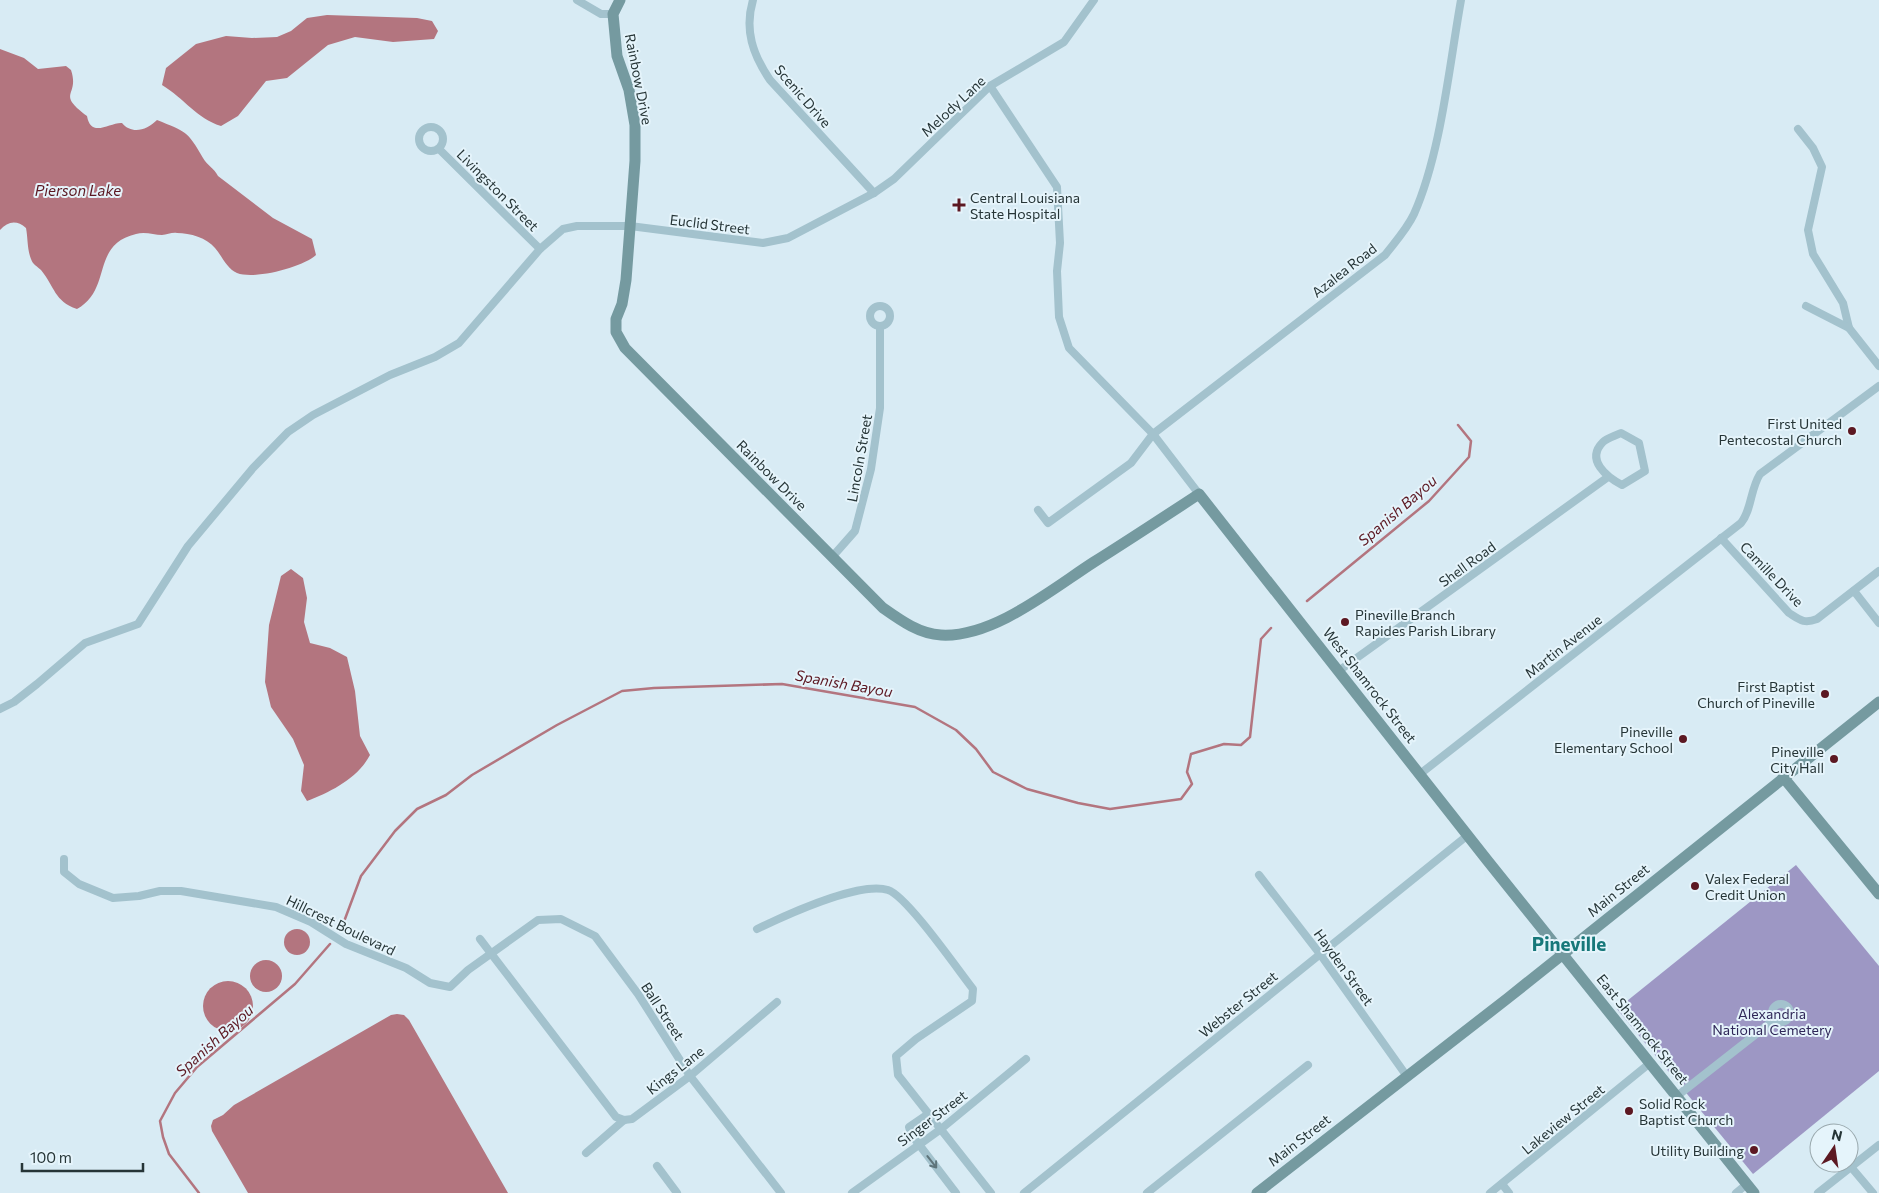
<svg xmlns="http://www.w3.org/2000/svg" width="1879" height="1193" font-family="Commissioner,sans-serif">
  <rect width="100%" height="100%" fill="#d8ebf4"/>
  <path fill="#9d97c4" d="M1796,865L1879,966V1071L1753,1174L1617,1009Z"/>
  <g fill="#b3757f">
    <path d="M327,15L417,18L432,21L438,31L434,39L393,42L355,37L328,45L287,78L266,81L238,116L221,126C196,118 185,99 162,85L166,68L196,44L226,36L252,38L277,37L291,31L307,18Z"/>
    <path d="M0,49L24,58L38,69L66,66L71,70C80,97 55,92 87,116C91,139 110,122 122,123C132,135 147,130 157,120C186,132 187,130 203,158C207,165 214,168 218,176L273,218L312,239L316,255C303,267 255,280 237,273C227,269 222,256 215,248C207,238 190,233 177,233C172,232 167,235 162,235C154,235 145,231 136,234C90,245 113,289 77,309C54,301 55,287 41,270C37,266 33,265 31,259C27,249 28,238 26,228C17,220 8,221 0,230Z"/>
    <path d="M291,569L303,578L307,598L304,622L310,643L330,648L347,657L355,691L360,736L370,755C358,778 331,792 307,801L301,791L304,765L293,739L271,707L265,682L269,625L281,576Z"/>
    <circle cx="297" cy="942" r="13"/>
    <circle cx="266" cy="976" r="16"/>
    <circle cx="228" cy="1006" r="25"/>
    <path d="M397,1014L404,1015L409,1020L508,1193H248L212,1131L211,1126L213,1120L223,1115L234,1105L391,1015Z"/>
  </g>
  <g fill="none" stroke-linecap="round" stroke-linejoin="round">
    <g stroke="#b3757f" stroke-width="2.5">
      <path d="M1307,601L1429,501L1469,457L1471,441L1458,425"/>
      <path d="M342,927L361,876L395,831L417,809L446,795L472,775L557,725L622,691L654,688L782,684L915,707L956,730L976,749L993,772L1027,789L1078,803L1110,809L1181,799L1192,784L1187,772L1191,754L1224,744L1241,745L1250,737L1261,639L1271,628"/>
      <path d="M199,1193L169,1154L163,1137L160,1121L175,1093L197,1067L295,984L330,944"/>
    </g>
    <g stroke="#a3c2cd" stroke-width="8">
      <path d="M577,0L601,14H613"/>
      <path d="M753,0C744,30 753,55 770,80L874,193"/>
      <path d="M990,86L1057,187L1060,243L1057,271L1059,317L1069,348L1153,434L1199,494"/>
      <circle cx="431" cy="139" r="12"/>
      <path d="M1798,129L1813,148L1822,167L1808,230L1813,254L1843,303L1849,328L1879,366"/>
      <path d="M439,149L540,249"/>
      <path d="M1806,306L1849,328"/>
      <circle cx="880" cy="316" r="10"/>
      <path d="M1621,433L1639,443L1645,471L1622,485C1607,477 1585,460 1603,442C1607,438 1615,436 1621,433Z"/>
      <path d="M1038,510L1048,523L1131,463L1153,434L1385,255C1395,242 1407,229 1414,214C1441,153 1449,67 1461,0"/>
      <path d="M1721,538L1789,613C1800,620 1804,624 1817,619L1879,571"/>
      <path d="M833,556L855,531L871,469L880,408V326"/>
      <path d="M1854,591L1879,623"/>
      <path d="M1340,670L1608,477"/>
      <path d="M0,709L14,702L37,684L85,643L138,624L188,546L253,468L288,432L313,415L390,375L435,357L459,343L540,249L563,229L577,226H630L763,243L788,238L874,193L894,179L990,86L1064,42L1094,0"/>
      <path d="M1420,774L1741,523C1752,509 1750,490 1760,474L1879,386"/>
      <path d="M64,859V872L79,884L113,898L139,896L160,891H181L276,907L311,922L346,944L406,968L430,983L450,987L468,970L538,920L561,919L595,936L638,994L690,1076L781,1193"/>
      <path d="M1259,875L1320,954L1406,1075"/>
      <path d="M757,929C784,916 859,881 888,890C907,896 958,970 973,989L972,1001L916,1039L896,1056L898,1075L991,1193"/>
      <path d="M480,939L616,1117L624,1120"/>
      <circle cx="1781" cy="1013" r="9"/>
      <path d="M1677,1096L1774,1020"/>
      <path d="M928,1114L909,1127L911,1134L956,1193"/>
      <path d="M586,1153L624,1120L632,1119L690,1076L777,1002"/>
      <path d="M657,1166L677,1193"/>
      <path d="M1851,1167L1873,1193"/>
      <path d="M1502,1184L1509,1193"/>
      <path d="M852,1193L941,1129L1026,1059"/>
      <path d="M1024,1193L1468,835"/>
      <path d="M1147,1193L1308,1065"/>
      <path d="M1490,1193L1650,1063"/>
      <path d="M1736,1193L1747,1184"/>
      <path d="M1818,1193L1879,1145"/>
    </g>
    <g stroke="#759aa0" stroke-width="11">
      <path d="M620,0L613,14L617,56L629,90L635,125V161L626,280L622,304L616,319V332L625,348L883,608C900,620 919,634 941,635C993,638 1052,589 1094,562C1129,540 1164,517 1199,494L1487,860L1754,1193"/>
      <path d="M1783,777L1879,894"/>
      <path d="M1257,1193L1508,998L1879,702"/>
    </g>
  </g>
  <defs><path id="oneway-shaft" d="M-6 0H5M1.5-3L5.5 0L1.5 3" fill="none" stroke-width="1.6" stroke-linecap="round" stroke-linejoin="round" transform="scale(1.25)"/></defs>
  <use stroke="#5e747a" href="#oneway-shaft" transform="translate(932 1162) rotate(52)"/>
  <g fill="#5c1822" stroke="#e5f4fb" stroke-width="2">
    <path d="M956.5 197.5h5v5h5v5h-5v5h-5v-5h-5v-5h5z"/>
    <circle cx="1852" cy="431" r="5"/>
    <circle cx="1345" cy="622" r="5"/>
    <circle cx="1825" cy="694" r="5"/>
    <circle cx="1683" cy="739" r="5"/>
    <circle cx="1834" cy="759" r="5"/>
    <circle cx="1695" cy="886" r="5"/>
    <circle cx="1629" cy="1111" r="5"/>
    <circle cx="1754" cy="1150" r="5"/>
  </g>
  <g text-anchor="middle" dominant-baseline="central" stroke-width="4" stroke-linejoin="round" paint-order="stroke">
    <g font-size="14" fill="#263537" stroke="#e5f4fb">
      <text transform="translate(639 79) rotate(79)">Rainbow Drive</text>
      <text transform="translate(803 96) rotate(49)">Scenic Drive</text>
      <text transform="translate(953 106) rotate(-43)">Melody Lane</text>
      <text transform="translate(498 190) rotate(45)">Livingston Street</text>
      <text transform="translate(710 224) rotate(7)">Euclid Street</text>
      <text transform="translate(1344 270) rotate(-38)">Azalea Road</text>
      <text transform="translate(859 458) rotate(-80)">Lincoln Street</text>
      <text transform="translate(772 475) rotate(45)">Rainbow Drive</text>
      <text transform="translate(1467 564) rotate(-36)">Shell Road</text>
      <text transform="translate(1772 574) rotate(46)">Camille Drive</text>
      <text transform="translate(1563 646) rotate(-38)">Martin Avenue</text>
      <text transform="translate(1370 685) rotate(52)">West Shamrock Street</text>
      <text transform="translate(1618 890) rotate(-39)">Main Street</text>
      <text transform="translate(341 925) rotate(26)">Hillcrest Boulevard</text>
      <text transform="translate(1344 967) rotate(54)">Hayden Street</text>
      <text transform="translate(1238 1004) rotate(-39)">Webster Street</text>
      <text transform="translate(663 1011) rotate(57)">Ball Street</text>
      <text transform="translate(1643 1029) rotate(51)">East Shamrock Street</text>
      <text transform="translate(675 1070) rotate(-38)">Kings Lane</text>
      <text transform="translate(932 1118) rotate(-37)">Singer Street</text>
      <text transform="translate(1563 1119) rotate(-39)">Lakeview Street</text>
      <text transform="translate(1299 1140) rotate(-38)">Main Street</text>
    </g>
    <g font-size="14" fill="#263537" stroke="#e5f4fb" text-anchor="end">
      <text x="970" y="197" text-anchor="start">Central Louisiana<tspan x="970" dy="16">State Hospital</tspan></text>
      <text x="1842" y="423">First United<tspan x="1842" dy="16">Pentecostal Church</tspan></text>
      <text x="1355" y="614" text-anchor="start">Pineville Branch<tspan x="1355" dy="16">Rapides Parish Library</tspan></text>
      <text x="1815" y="686">First Baptist<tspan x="1815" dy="16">Church of Pineville</tspan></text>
      <text x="1673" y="731">Pineville<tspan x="1673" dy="16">Elementary School</tspan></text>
      <text x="1824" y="751">Pineville<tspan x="1824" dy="16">City Hall</tspan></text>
      <text x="1705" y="878" text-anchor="start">Valex Federal<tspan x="1705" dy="16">Credit Union</tspan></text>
      <text x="1639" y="1103" text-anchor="start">Solid Rock<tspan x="1639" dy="16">Baptist Church</tspan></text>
      <text x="1744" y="1150">Utility Building</text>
    </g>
    <g font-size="14" fill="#2f2758" stroke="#e5f4fb">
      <text x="1772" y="1013">Alexandria<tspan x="1772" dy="16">National Cemetery</tspan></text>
    </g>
    <g font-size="15" font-style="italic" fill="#5c1822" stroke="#e5f4fb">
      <text x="78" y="190">Pierson Lake</text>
      <text transform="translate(1397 510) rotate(-41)">Spanish Bayou</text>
      <text transform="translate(844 683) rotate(10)">Spanish Bayou</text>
      <text transform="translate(214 1040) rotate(-42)">Spanish Bayou</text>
    </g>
    <g font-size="19" font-weight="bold" fill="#17787a" stroke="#e5f4fb">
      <text x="1569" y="943">Pineville</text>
    </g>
  </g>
  <g transform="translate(1834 1148) rotate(13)"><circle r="24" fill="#e5f4fb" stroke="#99a8ad"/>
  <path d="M0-4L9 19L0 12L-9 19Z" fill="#5c1822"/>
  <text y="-8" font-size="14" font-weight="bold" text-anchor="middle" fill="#263537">N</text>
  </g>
  <path d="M22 1163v8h121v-8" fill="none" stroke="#263537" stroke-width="2.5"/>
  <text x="30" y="1163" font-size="15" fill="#263537" stroke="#e5f4fb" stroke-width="4" paint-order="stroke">100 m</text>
</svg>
